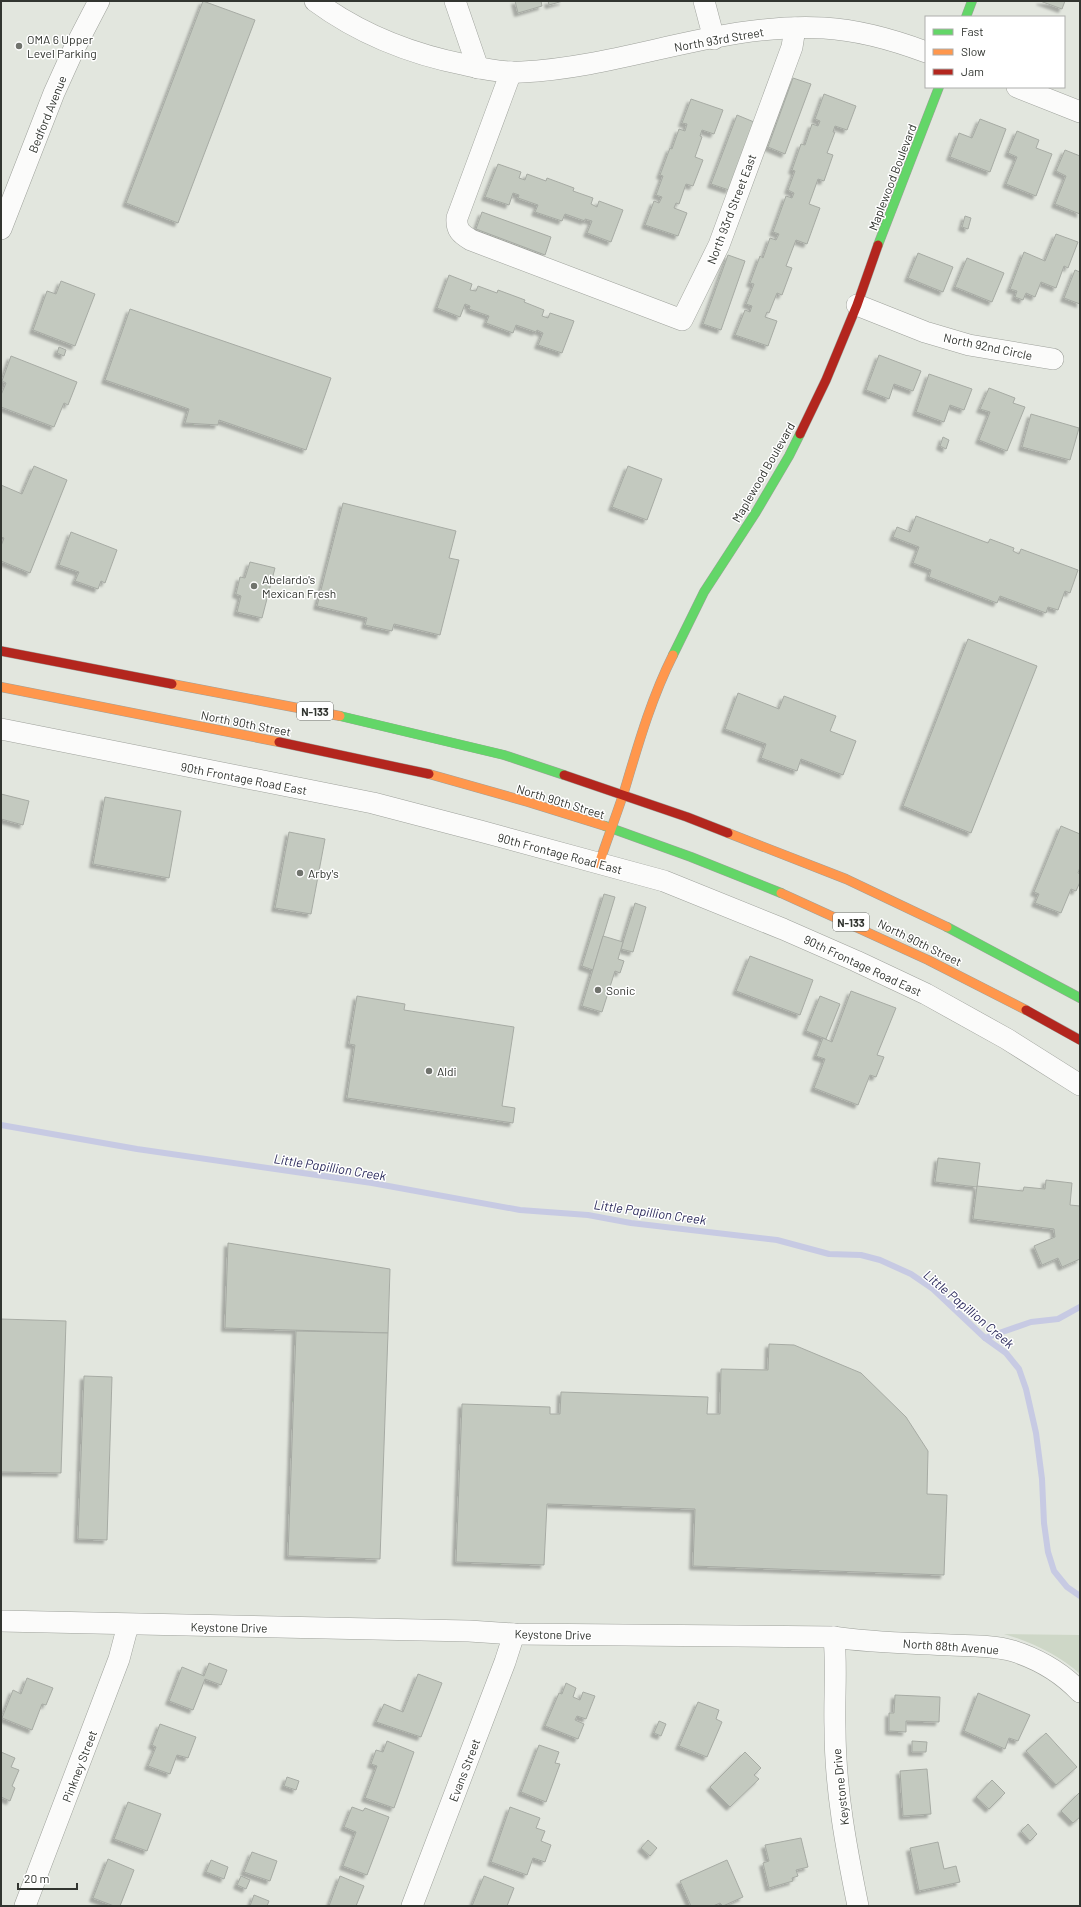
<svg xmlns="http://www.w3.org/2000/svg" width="1081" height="1907" font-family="Barlow,sans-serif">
  <defs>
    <filter id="shadow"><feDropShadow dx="-3.5" dy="3.5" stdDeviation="1" flood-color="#0004"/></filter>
  </defs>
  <rect width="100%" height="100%" fill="#e2e6de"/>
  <path fill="#ced7c7" d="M1004,1634L1080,1635V1674C1059,1655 1031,1642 1004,1634Z"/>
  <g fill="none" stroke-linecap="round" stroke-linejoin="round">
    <g stroke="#c7cae3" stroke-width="6">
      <path d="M1,1125L137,1149L372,1183L520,1210L588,1215L631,1223L777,1240L829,1254L861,1255L880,1260L911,1274L933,1289L985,1338L1006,1353L1019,1369L1026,1389L1036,1433L1042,1479L1044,1523L1048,1552L1054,1571L1067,1587L1080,1596"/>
      <path d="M985,1338L1031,1322L1058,1319L1080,1307"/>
    </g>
  </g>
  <g fill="#c3c9bf" stroke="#a7aba4" filter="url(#shadow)">
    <path d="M203,1L255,20L178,223L126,203Z"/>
    <path d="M515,1H541L542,6L518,13Z"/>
    <path d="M548,1H563L549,5Z"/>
    <path d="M1040,1H1065L1062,9Z"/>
    <path d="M793,78L811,84L785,154L768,147Z"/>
    <path d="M824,94L856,106L847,130L835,126L833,132H835L827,153L833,155L824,181L818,179L809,204L820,208L807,244L796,240L786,266L792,268L782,295L777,293L769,313L767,312L765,317L777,321L768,346L735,335L745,310L750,312L752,306L746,304L754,284L750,283L760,256L763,258L770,238L776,240L779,234L773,232L786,196L792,198L794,193L788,190L795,171L792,170L801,144L805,145L812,124L818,126L820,121L815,119Z"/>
    <path d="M691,99L723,110L714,134L702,130L700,136L702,137L695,157L703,160L693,186L686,184L679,204L676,203L674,208L687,213L678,236L645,225L654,201L659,203L662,197L656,195L663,176L660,175L670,148L672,149L679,129L685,131L687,124L682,123Z"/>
    <path d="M737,115L754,122L729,190L711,184Z"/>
    <path d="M980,119L1006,129L990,172L950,157L959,133L972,138Z"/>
    <path d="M1017,131L1039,140L1036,148L1052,154L1036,196L1006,184L1017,157L1008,153Z"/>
    <path d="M1065,150L1080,156V214L1055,204L1066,176L1056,171Z"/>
    <path d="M498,164L521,172L519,178L525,180L527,174L546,181L547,178L574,188L573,191L593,198L591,204L597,207L599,201L623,210L611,242L587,233L592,221L585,219V221L565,214L562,221L535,212L538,205L518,198L519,195L513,193L509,205L485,197Z"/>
    <path d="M482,212L551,237L545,255L476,229Z"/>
    <path d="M965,216L971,218L968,229L962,227Z"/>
    <path d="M1056,234L1078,242L1068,268L1064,266L1056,288L1041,282L1035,297L1026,293L1023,300L1015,297L1017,291L1010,289L1024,252L1045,261Z"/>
    <path d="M918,253L953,267L943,292L908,278Z"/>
    <path d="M728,255L745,261L721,330L703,324Z"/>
    <path d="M967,258L1004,273L992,302L955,287Z"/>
    <path d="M1075,270L1080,272V304L1064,298Z"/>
    <path d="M449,275L472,284L470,290L476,291L478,286L497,293L498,290L525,300L524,302L544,310L542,316L548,318L550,313L574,321L562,353L538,345L543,333L537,330L536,332L516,325L513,333L486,323L489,316L469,309L470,306L465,304L460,317L437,308Z"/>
    <path d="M61,281L95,294L75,346L33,330L47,291L56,294Z"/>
    <path d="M130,309L331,378L306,450L219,420L218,425L185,423L189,409L105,380Z"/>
    <path d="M59,347L66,350L64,356L57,353Z"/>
    <path d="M879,355L921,371L913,391L894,384L889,399L866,390Z"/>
    <path d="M11,356L77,382L68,405L64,403L54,427L1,407V395L6,383L2,381Z"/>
    <path d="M929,374L972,389L964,410L950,405L944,422L916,412Z"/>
    <path d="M989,388L1015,398L1013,403L1025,407L1007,451L979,440L990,412L980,409Z"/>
    <path d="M1031,414L1079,428L1070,460L1022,447Z"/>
    <path d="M943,437L949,440L946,449L940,446Z"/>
    <path d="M34,466L67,480L30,573L1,561V546L4,538L1,537V485L22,494Z"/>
    <path d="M628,466L662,479L647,520L612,507Z"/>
    <path d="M343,503L456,531L449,558L459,560L440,635L394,624L392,631L365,625L367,618L317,606Z"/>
    <path d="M916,516L988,543L990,539L1014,548L1013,551L1019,554L1021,549L1078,570L1070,593L1065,591L1058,610L1048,607L1046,613L1000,596L997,603L929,577L931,570L913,563L919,547L893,537L897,527L910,532Z"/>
    <path d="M71,532L117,550L105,583L101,581L98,589L75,581L79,572L59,565Z"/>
    <path d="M250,562L275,568L262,618L237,612L241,596L236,594L240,577L245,578Z"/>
    <path d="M968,639L1037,666L971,833L903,806Z"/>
    <path d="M738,693L779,709L784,696L836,716L830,731L856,741L843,775L801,759L797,771L761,758L766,744L725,729Z"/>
    <path d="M1,794L29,801L23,825L1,819Z"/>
    <path d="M105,797L181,811L169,878L93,864Z"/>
    <path d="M1061,826L1080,834V867L1078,873L1080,874V882L1076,891L1071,889L1061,913L1035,903L1039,894L1034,892Z"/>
    <path d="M289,832L325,839L311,914L275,908Z"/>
    <path d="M604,894L615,897L593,970L582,966Z"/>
    <path d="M635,903L646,907L633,952L621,949Z"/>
    <path d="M603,936L623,942L618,959L624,961L620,973L615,971L602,1012L582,1006Z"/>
    <path d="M750,956L813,980L800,1015L736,991Z"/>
    <path d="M851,991L896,1008L877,1055L884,1057L876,1077L870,1075L858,1105L814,1088L825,1059L816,1056L823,1038L832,1042Z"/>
    <path d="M357,996L405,1004L404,1010L514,1027L502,1106L515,1108L513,1123L347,1098L355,1045L349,1044Z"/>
    <path d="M820,996L840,1004L826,1039L806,1031Z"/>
    <path d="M938,1158L980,1163L977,1187L935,1182Z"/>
    <path d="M1046,1180L1072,1183L1070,1205L1080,1206V1259L1062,1267L1058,1258L1042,1265L1034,1246L1055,1237L1054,1229L973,1219L977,1186L1023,1191L1024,1187L1045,1189Z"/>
    <path d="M228,1243L390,1269L388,1333L225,1328Z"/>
    <path d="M1,1319L66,1321L61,1473L1,1472Z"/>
    <path d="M296,1331L388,1333L380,1559L288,1556Z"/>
    <path d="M769,1344L794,1345L861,1373L906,1417L928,1451L927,1494L947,1495L944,1575L693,1566L695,1509L547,1504L544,1565L456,1562L462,1404L550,1407V1414H560L561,1392L708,1397L707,1414H720L721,1369L768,1370Z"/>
    <path d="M84,1376L112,1377L107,1540L78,1539Z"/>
    <path d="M209,1663L227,1670L221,1685L205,1679L193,1710L169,1701L182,1667L204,1676Z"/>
    <path d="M418,1674L442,1683L421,1737L376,1722L384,1704L403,1712Z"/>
    <path d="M27,1678L53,1688L46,1705L42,1704L32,1730L2,1718L13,1690L21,1694Z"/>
    <path d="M566,1683L576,1688L573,1697L580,1700L583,1692L595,1696L586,1719L577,1716L575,1720L584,1724L578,1739L545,1726L559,1693L562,1694Z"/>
    <path d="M978,1693L1030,1715L1018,1741L1009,1738L1005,1749L964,1731Z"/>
    <path d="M895,1695L940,1697L939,1722L906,1721V1732L889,1731V1713H894Z"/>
    <path d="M698,1702L719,1710L716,1719L722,1722L707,1757L679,1746Z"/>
    <path d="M659,1721L666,1724L661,1736L654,1733Z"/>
    <path d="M160,1724L196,1737L188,1758L177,1755L170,1774L148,1766L156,1747L152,1745Z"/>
    <path d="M1046,1733L1077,1767L1056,1785L1026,1751Z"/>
    <path d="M387,1741L414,1752L394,1808L365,1798L377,1766L371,1764L376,1750L383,1752Z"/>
    <path d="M912,1741L927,1742L926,1752H912Z"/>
    <path d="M539,1745L559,1752L555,1763L560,1764L546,1802L521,1792Z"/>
    <path d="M1,1752L15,1758L11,1767L19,1770L12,1786L15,1788L10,1801L1,1797Z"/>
    <path d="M745,1752L761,1768L754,1775L759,1779L730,1807L710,1787Z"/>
    <path d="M927,1769L931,1814L903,1816L900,1771Z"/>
    <path d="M287,1777L299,1781L296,1790L284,1786Z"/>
    <path d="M992,1780L1005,1793L989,1809L976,1797Z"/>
    <path d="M1080,1792V1817L1073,1823L1061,1811Z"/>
    <path d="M128,1802L161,1814L147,1851L114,1839Z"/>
    <path d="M352,1807L363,1811L365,1808L389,1817L367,1875L343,1866L356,1832L344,1827Z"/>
    <path d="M510,1807L540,1818L536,1828L545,1831L541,1841L551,1845L545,1862L533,1858L527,1875L491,1862Z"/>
    <path d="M1028,1824L1037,1834L1030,1841L1021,1831Z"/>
    <path d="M801,1838L808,1867L796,1870L798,1876L792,1878L793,1881L769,1888L763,1863L769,1861L765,1845Z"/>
    <path d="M648,1840L657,1848L650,1856L641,1848Z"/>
    <path d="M938,1842L944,1869L956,1866L960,1882L919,1891L910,1848Z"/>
    <path d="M252,1852L277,1861L270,1881L244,1872Z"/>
    <path d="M108,1859L134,1870L120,1906H114L93,1898Z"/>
    <path d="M211,1860L228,1867L224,1879L206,1872Z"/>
    <path d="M727,1860L743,1897L723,1906L720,1903L713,1906H691L680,1881Z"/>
    <path d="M241,1876L250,1880L246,1889L237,1885Z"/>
    <path d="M340,1876L364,1886L356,1906H329Z"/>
    <path d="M484,1876L514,1888L507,1906H472Z"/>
    <path d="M254,1895L269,1901L267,1906H250Z"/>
  </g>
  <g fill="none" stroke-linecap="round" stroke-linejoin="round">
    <g stroke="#9ea19b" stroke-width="22">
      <g id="street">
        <path d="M315,1C361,35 410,54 466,65C483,69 504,73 522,72C624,67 722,22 824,28C858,30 894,40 926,52"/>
        <path d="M455,1L478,68"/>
        <path d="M704,1L714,39"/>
        <path d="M511,72L457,218C456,230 461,234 471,240L682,320L719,245L792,47L795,28"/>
        <path d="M1017,87L1080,112"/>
        <path d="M1,229L54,93L73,51L99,1"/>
        <path d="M857,305L925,332L969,345L1053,359"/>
        <path d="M1,729L373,803L480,831L664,881L783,929L856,961L926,994L1007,1039L1080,1085"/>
        <path d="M1,1621L469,1631L514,1634L834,1637C872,1643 911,1643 950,1645C971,1646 993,1645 1013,1651C1038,1659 1062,1673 1080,1692"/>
        <path d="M834,1637C837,1668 834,1698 835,1728C835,1788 846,1847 858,1906"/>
        <path d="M25,1906L119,1659L128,1625"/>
        <path d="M412,1906L505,1662L514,1634"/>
      </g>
    </g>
    <g stroke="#9ea19b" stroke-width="10">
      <g id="fast">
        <path d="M966,17L972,1"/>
        <path d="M878,245L939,87"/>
        <path d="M673,655L704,592L756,512L789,456L800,434"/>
        <path d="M340,716L504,755L564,775"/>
        <path d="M605,826L691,857L781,893"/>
        <path d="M947,927L1080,998"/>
      </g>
    </g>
    <g stroke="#9ea19b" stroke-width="10">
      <g id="slow">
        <path d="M172,684L340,716"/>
        <path d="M1,687L279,742"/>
        <path d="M429,774L528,802L605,826"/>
        <path d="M728,833L846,879L947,927"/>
        <path d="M599,864C607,840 616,816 624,792C638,745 651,699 673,655"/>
        <path d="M781,893L928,960L1026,1010"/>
      </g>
    </g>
    <g stroke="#9ea19b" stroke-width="10">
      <g id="jam">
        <path d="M800,434L826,380L857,305L878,245"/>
        <path d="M1,651L172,684"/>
        <path d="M279,742L429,774"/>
        <path d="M564,775L687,817L728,833"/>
        <path d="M1026,1010L1080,1040"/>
      </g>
    </g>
    <use href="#street" stroke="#fbfbfa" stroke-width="21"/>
    <use href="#fast" stroke="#63d668" stroke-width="9"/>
    <use href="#slow" stroke="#ff974d" stroke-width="9"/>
    <use href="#jam" stroke="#b3261e" stroke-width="9"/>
  </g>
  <g fill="#70736d" stroke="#fff" stroke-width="1.5">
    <circle cx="19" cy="46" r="4"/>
    <circle cx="254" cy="586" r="4"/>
    <circle cx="300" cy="873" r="4"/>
    <circle cx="598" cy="990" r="4"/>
    <circle cx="429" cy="1071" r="4"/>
  </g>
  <g text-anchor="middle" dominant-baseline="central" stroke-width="3" stroke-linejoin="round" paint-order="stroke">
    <g fill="#fff" stroke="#70726e" stroke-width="1">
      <rect x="297" y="702" width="36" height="18" rx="3"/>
      <rect x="833" y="913" width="36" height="18" rx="3"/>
    </g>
    <g font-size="11" font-weight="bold" fill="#323530">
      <text x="315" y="711">N-133</text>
      <text x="851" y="922">N-133</text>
    </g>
    <g font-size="12" fill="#323530" stroke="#fff" text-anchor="start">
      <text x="27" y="39">OMA 6 Upper<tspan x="27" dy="14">Level Parking</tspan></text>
      <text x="262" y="579">Abelardo's<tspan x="262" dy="14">Mexican Fresh</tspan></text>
      <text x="308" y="873">Arby's</text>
      <text x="606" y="990">Sonic</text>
      <text x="437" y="1071">Aldi</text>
    </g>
    <g font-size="12" fill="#323530" stroke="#fff">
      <text transform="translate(719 39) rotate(-10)">North 93rd Street</text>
      <text transform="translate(47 114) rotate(-68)">Bedford Avenue</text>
      <text transform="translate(892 177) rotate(-69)">Maplewood Boulevard</text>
      <text transform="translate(731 209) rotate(-69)">North 93rd Street East</text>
      <text transform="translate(988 346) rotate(12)">North 92nd Circle</text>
      <text transform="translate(763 472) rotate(-60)">Maplewood Boulevard</text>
      <text transform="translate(246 723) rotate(11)">North 90th Street</text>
      <text transform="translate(244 778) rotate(11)">90th Frontage Road East</text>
      <text transform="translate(561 801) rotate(17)">North 90th Street</text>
      <text transform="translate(560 853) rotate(15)">90th Frontage Road East</text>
      <text transform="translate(920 942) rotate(26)">North 90th Street</text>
      <text transform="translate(863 965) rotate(25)">90th Frontage Road East</text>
      <text transform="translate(229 1627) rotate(1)">Keystone Drive</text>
      <text transform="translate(553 1634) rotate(1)">Keystone Drive</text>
      <text transform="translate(951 1646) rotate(4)">North 88th Avenue</text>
      <text transform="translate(79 1766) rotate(-69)">Pinkney Street</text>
      <text transform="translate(464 1770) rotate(-69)">Evans Street</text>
      <text transform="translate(840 1787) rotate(-96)">Keystone Drive</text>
    </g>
    <g font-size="13" font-style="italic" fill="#2d2c5d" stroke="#fff">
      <text transform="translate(330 1167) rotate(9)">Little Papillion Creek</text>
      <text transform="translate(650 1212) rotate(8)">Little Papillion Creek</text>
      <text transform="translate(969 1309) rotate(40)">Little Papillion Creek</text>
    </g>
  </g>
  <rect width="1081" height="1907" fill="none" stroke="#323530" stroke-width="4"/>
  <rect x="925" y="16" width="140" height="72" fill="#ffffff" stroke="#adaeac"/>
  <rect x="933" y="29" width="20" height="6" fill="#63d668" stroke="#adaeac"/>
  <text x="961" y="36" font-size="12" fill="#323530">Fast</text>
  <rect x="933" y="49" width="20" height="6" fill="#ff974d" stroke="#adaeac"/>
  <text x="961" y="56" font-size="12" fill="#323530">Slow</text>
  <rect x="933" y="69" width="20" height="6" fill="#b3261e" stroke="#adaeac"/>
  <text x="961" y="76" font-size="12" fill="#323530">Jam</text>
  <path d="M18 1883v6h59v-6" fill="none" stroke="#323530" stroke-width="2"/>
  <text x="24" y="1883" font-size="12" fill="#323530" stroke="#ffffff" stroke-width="3" paint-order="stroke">20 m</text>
</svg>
